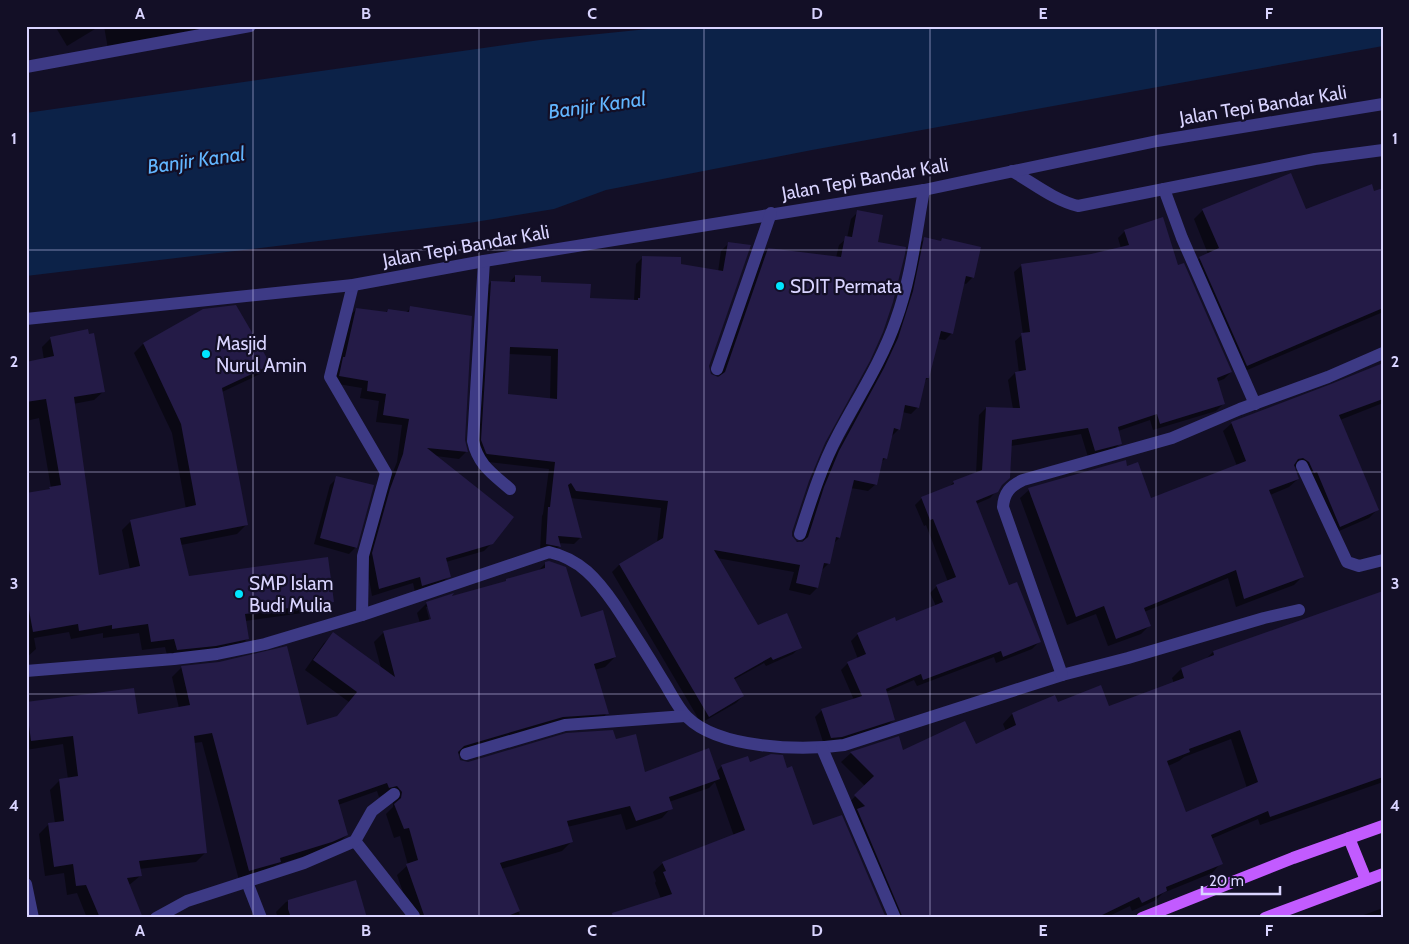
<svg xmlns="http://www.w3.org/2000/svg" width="1409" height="944" font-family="Cabin,sans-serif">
  <rect width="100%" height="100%" fill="#130f26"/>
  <path fill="#0c2248" d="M677,26H1383V46L812,150L606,190L554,209L469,223L26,276V113L540,40Z"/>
  <g fill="#0007" fill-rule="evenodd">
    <path d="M55,26H100L67,46Z"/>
    <path d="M104,26H224L108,49Z"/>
    <path d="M1383,190V312L1238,374L1191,267L1200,258L1208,254L1194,219L1203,210L1306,211Z"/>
    <path d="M858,212L824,443L808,481L791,532L793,540L802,543L818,495L833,459L877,377L918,245L925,238L940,242L942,240L973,277L966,284L963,283L952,333L945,340L938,339L928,378L924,382L918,407L911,414L902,412L899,429L891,437L886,458L880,463L876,484L868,491L851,488L839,538L833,544L829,563L821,571L817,588L810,595L789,590L794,572L717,558L757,627L800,647L793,654L766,666L764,663L733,680L743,696L736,703L701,723L612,572L619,565L657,543L661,508L570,498L581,537L574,544L558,543L559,547L552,553L540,551L542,516L543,514L549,469L480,461L475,448L484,289L491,282L509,283L515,276L589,299L634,301L636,264L643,257L718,272L721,251L728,244L708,366L709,375L718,379L761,256L768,249L836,258L839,245L847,238L851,219ZM509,354L551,356L550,400L507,395Z"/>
    <path d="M1125,231L1177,267L1231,372L1224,379L1216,382L1223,404L1216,411L1153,430L1150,420L1118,431L1120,443L1114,450L1088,457L1081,434L1011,446L1001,486L990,498L976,504L1009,587L1039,642L1032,649L996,663L994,657L917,686L914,680L886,692L893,720L886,727L824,745L815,717L822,710L854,700L841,670L848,663L858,659L851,641L858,634L895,622L936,606L930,593L937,586L948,582L926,525L924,526L915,505L922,498L949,487L954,482L976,474L979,415L986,408L1013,409L1008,380L1015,373H1019L1015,341L1023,334L1014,272L1021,266L1091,256L1121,248L1118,238Z"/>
    <path d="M411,308L464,441L466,452L459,459L436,456L492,543L484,551L446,562L449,576L442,583L415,592L413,583L372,596L366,561L383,497L397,462L402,425L376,422L379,401L360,398L362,388L332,383L349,317L356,309L385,313L388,310L405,313Z"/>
    <path d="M51,338L104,391L94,400L73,404L98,576L130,570L122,530L131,521L186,509L172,433L134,353L143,344L269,365L260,374L222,392L246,525L237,534L181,545L188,577L333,601L324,610L245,621L247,639L238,648L168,659L165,647L142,650L139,633L103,638V633L71,639L69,632L34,638L36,649L26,658V494L47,491L51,488L39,418L26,421V363L44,360L42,347Z"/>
    <path d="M1383,363V403L1340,420L1378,509L1369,518L1332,534L1299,468L1293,466L1298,479L1289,487L1270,495L1302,577L1294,585L1236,607L1228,578L1144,612L1149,626L1141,634L1108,646L1096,614L1067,625L1020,498L1029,490L1126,468L1150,500L1237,466L1223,431L1232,423L1332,386Z"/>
    <path d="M337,478L356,547L349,554L314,544L330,485Z"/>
    <path d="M546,563L580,618L615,657L605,667L594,670L607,713L598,723L552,726L458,754L459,760L468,763L615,740L644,774L716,772L722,766L749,763L812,827L885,918H613L618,913L661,899L655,883L656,881L653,872L663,863L734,836L715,782L709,788L669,802L671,808L662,818L626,830L621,814L567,827L571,842L562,851L501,869L521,918H412L397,875L408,865L400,836L394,838L386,814L393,807V802L383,795L379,797L377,791L338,805L347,835L337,844L321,851L276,865L270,871L239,880L202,742L194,743L205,853L196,862L139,869L140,876L128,886L141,918H87L77,893L67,895L64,873L45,876L39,834L49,824L55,823L50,790L60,780L68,779L63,744L26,750V704L137,716L179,708L172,677L181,668L219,663L306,726L336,718L349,702L305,670L324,643L334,634L381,668L374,642L384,632L420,623L417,613L427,603L504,583L538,571ZM426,607H429L434,625L431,626Z"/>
    <path d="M1383,592V782L1260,825L1258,819L1211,839L1221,863L1212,873L1163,893L1156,900L1132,911L1130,906L1105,918H890L846,806L865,786L841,762L851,753L898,738L902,752L975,746L1006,731L1003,724L1012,714L1054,697L1058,704L1108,708L1174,683L1172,678L1181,669L1205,660L1213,652ZM1231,739L1247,788L1185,814L1168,766L1179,761L1184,757Z"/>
    <path d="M355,881L366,918H278L276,912L286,902Z"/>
    <path d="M1383,908V918H1355Z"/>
  </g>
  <g fill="#241b47" fill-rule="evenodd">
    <path d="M1291,173L1306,209L1372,184L1374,191L1383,188V308L1247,366L1199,257L1219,248L1202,209Z"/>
    <path d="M857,210L883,215L878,242L906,247L905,254L893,302L883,332L870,361L825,443L809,481L792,532V536L797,542H802L808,537L824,487L839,451L884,368L898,338L913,291L924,237L941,241L942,238L981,247L974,278L966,276L953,334L941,331L929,378H926L919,408L905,405L900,430L894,428L887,459L883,458L877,485L854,480L840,538L836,537L830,564L824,563L818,588L796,583L800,565L714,550L758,625L787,613L802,648L773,660L771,657L734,678L744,696L709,717L619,564L663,538L668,501L576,491L571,483L568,485L582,538L558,536L561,547L546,544L548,507H550L555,462L487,454L486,453L481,440L491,281L515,282V275L541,276V282L591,284L590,298L638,300V298H640L642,256L681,257V264L723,271L728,242L751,245L709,366L711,374L718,377L725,372L768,248L841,257L845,236L852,237ZM510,347L558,349L557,399L508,394Z"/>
    <path d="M1163,217L1178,265L1184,263L1232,372L1217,378L1225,404L1160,424L1157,414L1118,427L1122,444L1095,451L1088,428L1012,440L1010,478L1002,485L998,492L976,501L1009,585L1017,582L1041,642L1003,657L1001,651L923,680L921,674L886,689L895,720L842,737L831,738L821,709L862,696L847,662L866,654L857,633L895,617L896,621L943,602L936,585L956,577L933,519L930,520L921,497L954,484L953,481L982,470L986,407L1020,408L1015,372L1026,370L1021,333L1030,332L1021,264L1091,254L1129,245L1124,230Z"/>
    <path d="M236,305L271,365L222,388L248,525L180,538L189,576L328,557L334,602L245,614L249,639L216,646L177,650L174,639L151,642L148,624L112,629V625L79,631L78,624L33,632L26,594V493L50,489L49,487L61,485L46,399L26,402V362L54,356L50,337L88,329L89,334L94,333L105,392L74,397L99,575L140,566L130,520L196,505L181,424L143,343L203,309Z"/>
    <path d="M410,306L472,316L465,440L468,452L427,448L514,517L493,544L446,558L451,577L422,586L420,577L379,589L372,553L390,489L403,454L409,419L383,415L386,394L367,391L368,381L339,376L343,357H345L356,308L387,312L388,309L409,312Z"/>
    <path d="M1383,363V399L1339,415L1379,510L1340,527L1317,472L1314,473L1309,462L1303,458L1298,459L1294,465L1299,479L1269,490L1304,577L1244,599L1236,570L1144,608L1151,626L1116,639L1104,606L1076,617L1028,488L1126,460L1127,466L1138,462L1151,498L1246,461L1231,422L1331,384Z"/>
    <path d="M336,476L374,485L357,548L320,538Z"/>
    <path d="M549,561L566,567L581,617L603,610L616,657L594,664L609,714L563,717L464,746L458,752L460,760L468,762L566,733L613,730L616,739L636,734L645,772L709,748L720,779L669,797L673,809L636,821L630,806L567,821L573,842L500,863L520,911L503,918H425L406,864L418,860L409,828L404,829L394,804L401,798L402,792L397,786L389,788L387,783L338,800L348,835L332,842L280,858L281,862L249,871L212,733L194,736L207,853L139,861L142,876L127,878L143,918H100L86,885L76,886L73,864L54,867L48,823L64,821L59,779L78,776L73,736L31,741L26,702L134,688L138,714L190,705L181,666L219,662L287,646L307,725L337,716L357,692L313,660L333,632L395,677L383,631L431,619L426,602L454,593L452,596L506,581V579L545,568V562Z"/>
    <path d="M1383,591V777L1270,817L1268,811L1211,835L1223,864L1166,887L1167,891L1142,903L1139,897L1096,918H903L857,809L865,806L854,795L874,776L850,752L899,736L903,750L965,721L976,744L1016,725L1012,713L1055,695L1058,702L1101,685L1109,706L1184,678L1181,668L1214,655L1213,651ZM1240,730L1258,782L1186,812L1167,761L1190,752L1189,749Z"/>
    <path d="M771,754L783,755L787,768L792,766L813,825L842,815L886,918H613L612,913L672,894L663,872L666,871L662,862L745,830L721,765L748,756L750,762Z"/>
    <path d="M356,880L367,918H291L288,909V900Z"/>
  </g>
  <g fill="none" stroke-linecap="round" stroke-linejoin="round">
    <g stroke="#3d3a85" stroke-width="12">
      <path d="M26,67L250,26"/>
      <path d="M1012,171C1033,183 1054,200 1078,206L1315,159L1383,150"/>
      <path d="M1164,189L1182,238L1255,404"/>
      <path d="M484,261L473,441C478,465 493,474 510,489"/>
      <path d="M353,285L330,377L386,473L363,556L362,615"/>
      <path d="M26,319L353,285L484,261L924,190L1157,141L1383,104"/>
      <path d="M717,369L771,213"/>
      <path d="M1302,466L1347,562L1359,566L1383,560"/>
      <path d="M800,534C811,500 821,467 838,435C858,397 882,361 896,320C911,279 916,233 924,190"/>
      <path d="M26,671L174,659L217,654L265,644L362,615L549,552C580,559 597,579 615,605C631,629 647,654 662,679C670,691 677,707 687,717C719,749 802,751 844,745L1062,675L1128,658L1264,618L1299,610"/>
      <path d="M1062,675L1003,507C1004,493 1010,486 1023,480L1172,438L1240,409L1328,377L1383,353"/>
      <path d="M822,748L895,918"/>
      <path d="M466,754L565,725L685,716"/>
      <path d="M355,841L414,916"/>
      <path d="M247,882L261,918"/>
      <path d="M26,884L33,918"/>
      <path d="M156,918L187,901L304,863L355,841L372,811L394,794"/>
    </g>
    <g stroke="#c25bff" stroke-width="12">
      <path d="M1349,838L1366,880"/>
      <path d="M1142,918L1293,858L1383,826"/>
      <path d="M1265,918L1383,874"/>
    </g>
  </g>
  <path fill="none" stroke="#d9d4ff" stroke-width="1" stroke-opacity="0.55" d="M253,26V918M479,26V918M704,26V918M930,26V918M1156,26V918M26,250H1383M26,472H1383M26,694H1383"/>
  <g fill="#00e5ff" stroke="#130f26" stroke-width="2">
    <circle cx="780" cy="286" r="5"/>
    <circle cx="206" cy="354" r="5"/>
    <circle cx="239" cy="594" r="5"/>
  </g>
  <g text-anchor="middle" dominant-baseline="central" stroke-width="4.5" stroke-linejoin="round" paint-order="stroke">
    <g font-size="19" fill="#d9d4ff" stroke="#130f26">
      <text transform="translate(1263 105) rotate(-9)">Jalan Tepi Bandar Kali</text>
      <text transform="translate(865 179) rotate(-10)">Jalan Tepi Bandar Kali</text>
      <text transform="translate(466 246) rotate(-10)">Jalan Tepi Bandar Kali</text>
    </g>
    <g font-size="19" fill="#d9d4ff" stroke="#130f26" text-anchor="start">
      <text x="790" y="286">SDIT Permata</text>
      <text x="216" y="343">Masjid<tspan x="216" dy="22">Nurul Amin</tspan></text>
      <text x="249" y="583">SMP Islam<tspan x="249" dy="22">Budi Mulia</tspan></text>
    </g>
    <g font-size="20" font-style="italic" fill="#62b6ff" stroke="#130f26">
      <text transform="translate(597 105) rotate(-8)">Banjir Kanal</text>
      <text transform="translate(196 160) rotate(-8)">Banjir Kanal</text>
    </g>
  </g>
  <rect width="1409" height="944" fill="none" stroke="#130f26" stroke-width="55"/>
  <path d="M1202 886v8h78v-8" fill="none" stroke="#d9d4ff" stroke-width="2.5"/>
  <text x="1209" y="886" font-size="15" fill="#d9d4ff" stroke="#130f26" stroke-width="4" paint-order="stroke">20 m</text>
  <rect x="28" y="28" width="1354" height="888" fill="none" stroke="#d9d4ff" stroke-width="2"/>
  <g font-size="16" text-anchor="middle" font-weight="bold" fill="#d9d4ff">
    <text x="140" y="19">A</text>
    <text x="366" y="19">B</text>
    <text x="592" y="19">C</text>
    <text x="817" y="19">D</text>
    <text x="1043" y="19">E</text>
    <text x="1269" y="19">F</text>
    <text x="14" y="144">1</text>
    <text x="1395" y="144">1</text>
    <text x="14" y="367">2</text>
    <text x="1395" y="367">2</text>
    <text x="14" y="589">3</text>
    <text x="1395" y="589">3</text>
    <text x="14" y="811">4</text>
    <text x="1395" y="811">4</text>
    <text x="140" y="936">A</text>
    <text x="366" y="936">B</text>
    <text x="592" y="936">C</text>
    <text x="817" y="936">D</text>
    <text x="1043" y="936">E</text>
    <text x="1269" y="936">F</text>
  </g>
</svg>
